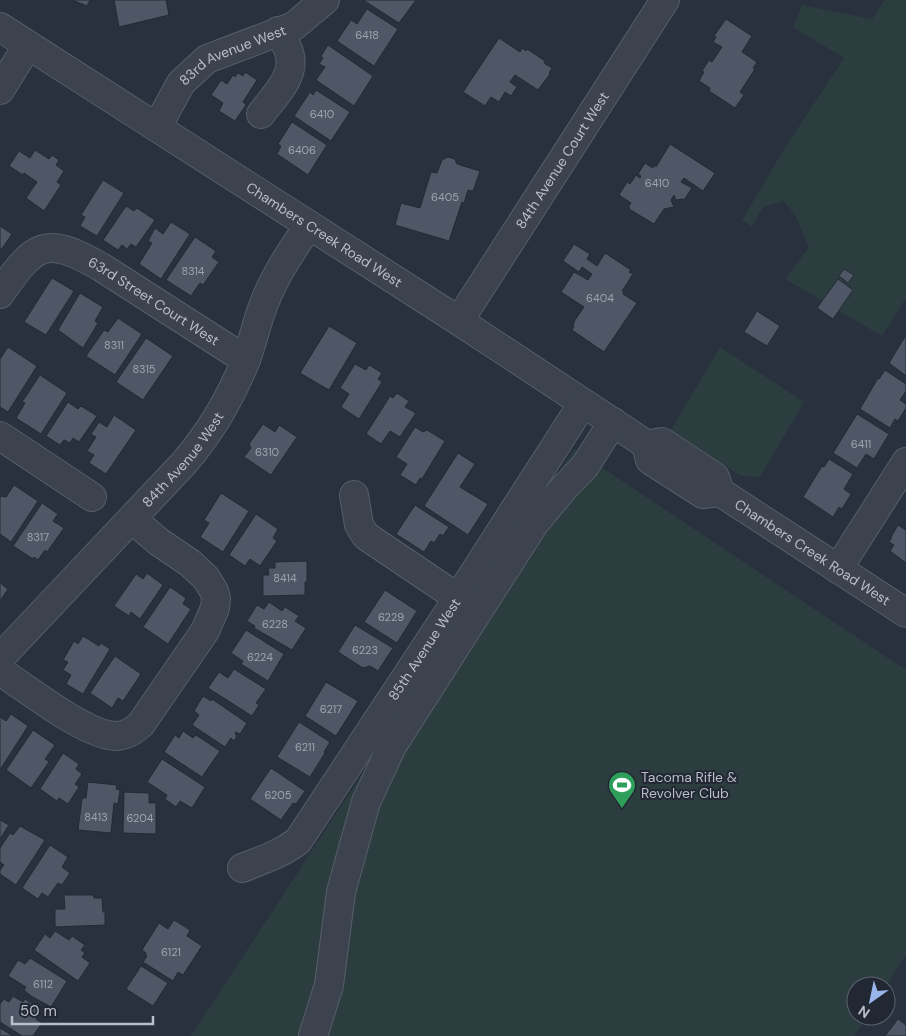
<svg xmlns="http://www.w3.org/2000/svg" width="906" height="1036" font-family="'DM Sans',sans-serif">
  <rect width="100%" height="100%" fill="#29303e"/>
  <g fill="#2c3d40">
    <path d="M885,0H906V298L882,336L785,279L809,247L795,215L784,201L763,207L752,227L742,220L786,146L844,58L793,27L802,5L872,19Z"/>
    <path d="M720,347L804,402L760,477L741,476L671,430Z"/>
    <path d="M574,449L906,670V955L886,986H856V1016H867L855,1036H191Z"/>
  </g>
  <g fill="#4f5766" stroke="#232a35">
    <path d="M72,0H90L87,6Z"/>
    <path d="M114,0H166L169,15L119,27Z"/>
    <path d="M363,0H416L399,23Z"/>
    <path d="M367,9L398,29L374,66L337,41L351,20L357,24Z"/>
    <path d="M726,19L752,36L742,52L757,62L753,68L755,69L740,92L744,95L735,108L709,91L710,88L699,81L704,72L702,71L709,60L712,62L722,47L713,42L716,37L714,36Z"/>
    <path d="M499,38L520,52L522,48L526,51L527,49L545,61L544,63L552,68L549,73L550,74L538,90L515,75L510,82L517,87L511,96L505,92L499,102L491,97L485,106L463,92Z"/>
    <path d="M328,45L373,76L354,106L316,80L325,67L319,64L323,58L321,56Z"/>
    <path d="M245,72L257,80L243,102L246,105L235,121L219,111L223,103L211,95L221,80L227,84L233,75L235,77L238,73L243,76Z"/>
    <path d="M316,90L350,112L331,141L294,116L310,92L313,95Z"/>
    <path d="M292,122L327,145L308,175L277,154L281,146L278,144Z"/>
    <path d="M670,144L715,173L703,191L684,178L681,182L692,188L684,200L682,199L676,200L674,195L671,200L674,207L664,209L654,224L629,209L630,208L628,207L631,203L619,195L627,182L630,184L636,175L640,178L641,176L638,174L645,163L653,168L654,165L656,167Z"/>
    <path d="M35,150L49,159L52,155L59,160L56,165L64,171L57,182L61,185L44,211L26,198L37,182L24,173L23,175L9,166L19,151L30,158Z"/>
    <path d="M448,157L455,159L457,164L480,171L473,191L468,190L464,203L462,202L449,241L395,225L401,203L420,208L431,172L437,173L442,160Z"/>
    <path d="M103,180L124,193L97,236L80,226L85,217L81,215Z"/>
    <path d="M126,206L134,211L137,208L155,220L136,247L131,244L127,249L122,245L118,250L103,240Z"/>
    <path d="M171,222L190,234L161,279L139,264L152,243L148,241L155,228L163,234Z"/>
    <path d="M0,226L12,234L1,250L0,249Z"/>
    <path d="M195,237L216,251L212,257L219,262L203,285L200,283L191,296L166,280Z"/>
    <path d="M574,244L590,254L587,259L597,266L605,253L631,270L629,272L633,274L622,291L624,292L623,294L637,303L604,352L572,330L574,326L573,325L575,320L584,307L561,292L574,272L588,280L592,274L582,267L579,272L563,261Z"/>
    <path d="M844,269L854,275L848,283L839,276Z"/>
    <path d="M52,278L74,291L46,335L24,322Z"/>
    <path d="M838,279L853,290L833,319L817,308Z"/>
    <path d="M80,293L103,307L95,321L98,323L83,348L58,330Z"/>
    <path d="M757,311L780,326L767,346L744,332Z"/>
    <path d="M118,318L142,334L115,375L86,356L104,330L108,332Z"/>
    <path d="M329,326L357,343L329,390L300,373Z"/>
    <path d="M906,335V376L889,363Z"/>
    <path d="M146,338L173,356L143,400L116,382Z"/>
    <path d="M8,347L37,366L8,412L0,407V359Z"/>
    <path d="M355,364L366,370L369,365L382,373L378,379L382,382L359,419L341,407L349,394L340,388Z"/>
    <path d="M885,370L906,384V391L900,400L906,404V408L898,421L895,419L890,428L860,409L878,378L879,379Z"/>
    <path d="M40,375L67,393L41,434L16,418L25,403L22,402Z"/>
    <path d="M397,393L409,401L405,407L416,413L400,437L390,431L381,444L366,434L390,396L393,398Z"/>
    <path d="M68,402L78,409L81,406L97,416L79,442L73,438L70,443L64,440L60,445L46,436Z"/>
    <path d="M857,414L889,434L874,459L866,454L857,468L833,453Z"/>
    <path d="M114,415L136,430L106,474L89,463L94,455L87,451L96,437L91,434L99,422L107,427Z"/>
    <path d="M263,424L275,432L279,425L297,437L271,475L244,457L251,448L249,444Z"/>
    <path d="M415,427L423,432L427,430L445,441L422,479L420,478L416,485L400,475L407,464L396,457Z"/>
    <path d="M458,453L475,464L460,487L488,504L468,535L424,506Z"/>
    <path d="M829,459L853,474L844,489L851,494L842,509L839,507L833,517L803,497L822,466L824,467Z"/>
    <path d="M14,485L38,501L11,542L0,534V498L1,496L6,497Z"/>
    <path d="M221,493L249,511L223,552L200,537L209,523L204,520Z"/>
    <path d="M42,503L58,514L53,521L64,528L47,552L45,550L38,560L34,557L33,559L13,546Z"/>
    <path d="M415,505L449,527L443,536L440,534L434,543L431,541L424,552L396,534Z"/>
    <path d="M256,514L278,529L273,538L277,541L260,566L250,559L245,566L229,555Z"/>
    <path d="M898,525L906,530V563L890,551L894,545L889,542L892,537H891Z"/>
    <path d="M307,561V582H305V595L263,596V575H269L268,568H275V562Z"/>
    <path d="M147,573L163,585L140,619L131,612L129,616L114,606L136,574L143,579Z"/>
    <path d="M0,583L8,589L0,601Z"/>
    <path d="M170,587L186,598L183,604L191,609L168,644L143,627Z"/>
    <path d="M385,590L417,611L397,643L364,622Z"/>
    <path d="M269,602L282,611L285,607L299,616L295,621L306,628L292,650L254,628L255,626L247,621L257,605L264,609Z"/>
    <path d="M355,625L393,648L378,671L370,666L363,668L338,652Z"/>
    <path d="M246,630L284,654L268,681L241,664L243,661L231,653Z"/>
    <path d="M83,636L99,646L101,643L110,649L83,694L66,684L71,675L63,670L68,662L63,660L74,641L78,644Z"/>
    <path d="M115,656L141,674L123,701L118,698L112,708L90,693Z"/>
    <path d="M234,669L266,689L256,703L259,705L252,716L208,688L219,672L228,678Z"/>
    <path d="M326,682L358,701L336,736L305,716Z"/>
    <path d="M203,696L211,701L212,699L247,723L240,734L236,732L235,734L237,736L234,741L231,738L225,747L192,725L199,715L194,711Z"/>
    <path d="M11,714L28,726L0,770V717L6,721Z"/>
    <path d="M299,722L330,742L324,752L325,753L310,777L277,757Z"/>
    <path d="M33,730L55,745L45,759L49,762L31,788L6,770Z"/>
    <path d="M183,731L193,738L196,735L220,751L202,777L164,752L175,735L179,738Z"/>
    <path d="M63,753L79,764L76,769L82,774L75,784L79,787L68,804L59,798L57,801L40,789Z"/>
    <path d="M162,759L205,787L192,808L180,801L176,807L165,799L167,795L147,782Z"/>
    <path d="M271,768L305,791L296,804L293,803L281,820L250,799Z"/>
    <path d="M88,782L117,785L116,789L120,790L118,804L114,803L111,833L78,830L82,798H86Z"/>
    <path d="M124,792L149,793V803H156V834L123,833Z"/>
    <path d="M0,820L9,825L0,839Z"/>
    <path d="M20,826L45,840L16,885L0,874V870L4,865L0,862V848L10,833L13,835Z"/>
    <path d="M50,845L68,857L62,867L70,873L62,885L58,883L48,897L42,893L38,899L22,888Z"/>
    <path d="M64,895H93L94,898H102L103,912H105V925L55,927V909H65Z"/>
    <path d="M174,920L190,930L187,936L202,946L183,975L178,972L173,981L143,962L147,956L145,955L146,953L142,950L159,923L168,929Z"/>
    <path d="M55,931L69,940L72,936L85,945L81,950L85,953L82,957L90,963L78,981L34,950L45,934L50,938Z"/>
    <path d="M30,958L67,981L51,1007L31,996L24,990L26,987L8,976L18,960L25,964Z"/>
    <path d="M141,966L168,983L153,1006L126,989Z"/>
    <path d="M13,996L23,1002L25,999L42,1010L36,1019L42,1023L33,1036H22L0,1022V1004L4,999L9,1002Z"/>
    <path d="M898,1019L906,1025V1036H885Z"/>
    <path d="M0,1028L13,1036H0Z"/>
  </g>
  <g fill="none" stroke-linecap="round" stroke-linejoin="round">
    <g stroke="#575e68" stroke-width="30">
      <g id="minor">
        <path id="s1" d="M0,27L459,321L638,439L646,445L650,460L703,494L720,492"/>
        <path d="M0,90L28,45"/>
        <path d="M261,114C274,96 297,76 289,52C287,45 282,38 278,31"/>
        <path id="s2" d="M157,127L181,83L207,59L294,26L325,0"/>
        <path id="s3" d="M0,294C35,243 45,235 101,267L246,360"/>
        <path id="s4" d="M459,321L665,0"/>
        <path d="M0,436L92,497"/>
        <path id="s5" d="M646,445L662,442L715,477L720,492L906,613"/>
        <path d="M354,495L359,525L366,536L458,598"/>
        <path d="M838,569L906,462"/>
        <path id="s6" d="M0,658L184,463C210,433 230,399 245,362C253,342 257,320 265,301C276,273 293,249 309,225"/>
        <path d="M0,671C26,688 88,737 117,736C127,735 134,731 141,724L205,631L215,608L216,598L214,591L206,578L190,563L159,542L132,519"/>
        <path id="s7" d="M242,868C262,860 281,854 298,841L458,598L583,403"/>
        <path d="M313,1036L329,985L341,892L352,852L366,802L392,746L534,524L563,489L585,466L613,422"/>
      </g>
    </g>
    <use href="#minor" stroke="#3c434e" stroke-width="28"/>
  </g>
  <defs>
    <g id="stadium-pin" transform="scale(1.4375)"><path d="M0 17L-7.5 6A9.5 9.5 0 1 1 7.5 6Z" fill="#2e9e5b" stroke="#212833"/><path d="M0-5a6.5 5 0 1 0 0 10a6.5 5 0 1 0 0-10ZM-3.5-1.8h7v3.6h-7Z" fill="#fff"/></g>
  </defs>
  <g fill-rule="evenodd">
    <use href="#stadium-pin" x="622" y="785"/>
  </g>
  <g text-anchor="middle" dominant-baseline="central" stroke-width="4" stroke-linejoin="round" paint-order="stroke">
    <g font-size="11" fill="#9ea4b0">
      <text x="367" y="35">6418</text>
      <text x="322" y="114">6410</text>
      <text x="302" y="150">6406</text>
      <text x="657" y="183">6410</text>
      <text x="445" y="197">6405</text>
      <text x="193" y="271">8314</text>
      <text x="600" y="298">6404</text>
      <text x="114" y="345">8311</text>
      <text x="144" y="369">8315</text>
      <text x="861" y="444">6411</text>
      <text x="267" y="452">6310</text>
      <text x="38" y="537">8317</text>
      <text x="285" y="578">8414</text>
      <text x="391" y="617">6229</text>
      <text x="275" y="624">6228</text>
      <text x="365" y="650">6223</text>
      <text x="260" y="657">6224</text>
      <text x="331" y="709">6217</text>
      <text x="305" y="747">6211</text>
      <text x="278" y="795">6205</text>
      <text x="96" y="817">8413</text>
      <text x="140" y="818">6204</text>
      <text x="171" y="952">6121</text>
      <text x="43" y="984">6112</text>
    </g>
    <g font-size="14" fill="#b9bec8" stroke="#212833">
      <text stroke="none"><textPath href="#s2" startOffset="110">83rd Avenue West</textPath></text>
      <text stroke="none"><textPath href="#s4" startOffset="191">84th Avenue Court West</textPath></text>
      <text stroke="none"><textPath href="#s1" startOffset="385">Chambers Creek Road West</textPath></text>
      <text stroke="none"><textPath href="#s3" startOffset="188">63rd Street Court West</textPath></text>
      <text stroke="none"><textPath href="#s6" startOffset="270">84th Avenue West</textPath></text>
      <text stroke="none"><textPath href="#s5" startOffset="206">Chambers Creek Road West</textPath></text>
      <text stroke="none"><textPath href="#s7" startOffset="292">85th Avenue West</textPath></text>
    </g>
    <g font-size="14" fill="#b9bec8" stroke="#212833" text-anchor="start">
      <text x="641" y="777">Tacoma Rifle &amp;<tspan x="641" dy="16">Revolver Club</tspan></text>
    </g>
  </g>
  <g transform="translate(871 1001) rotate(213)"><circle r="24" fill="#212833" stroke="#5e646f"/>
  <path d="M0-4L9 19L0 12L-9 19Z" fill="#9ab5ec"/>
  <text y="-8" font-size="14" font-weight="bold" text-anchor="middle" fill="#b9bec8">N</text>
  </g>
  <path d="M12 1016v8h141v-8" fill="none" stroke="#b9bec8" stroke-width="2.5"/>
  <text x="20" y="1016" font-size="15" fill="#b9bec8" stroke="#212833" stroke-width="4" paint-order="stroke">50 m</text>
</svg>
